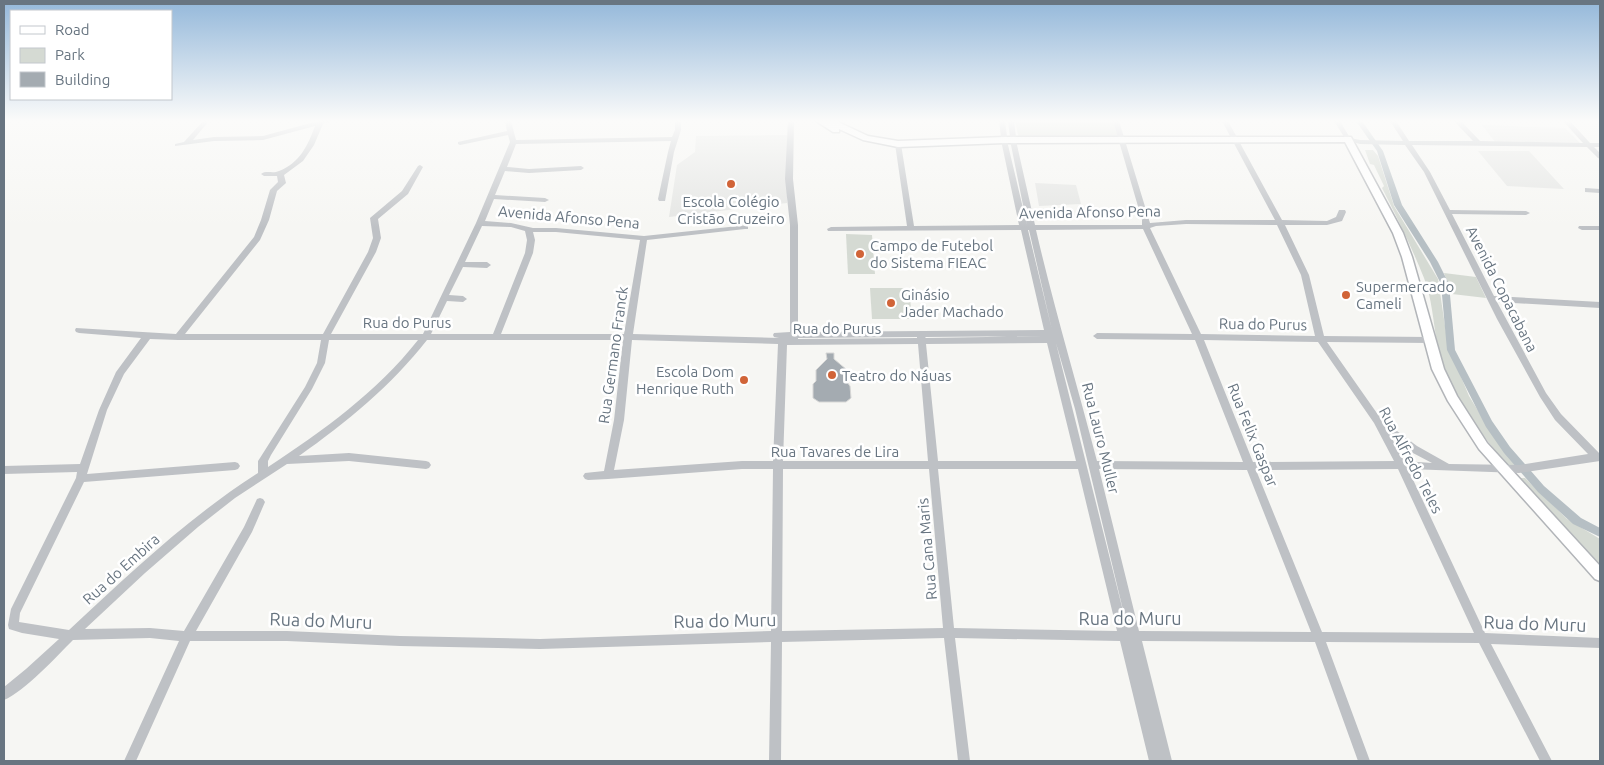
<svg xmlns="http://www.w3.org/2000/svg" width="1604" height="765" font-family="Ubuntu,sans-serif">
  <rect width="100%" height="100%" fill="#f6f6f3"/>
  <g fill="#e4e5e3">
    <path d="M1482,125L1565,128L1580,143L1495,142Z"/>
    <path d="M787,135V203L669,217L677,165L695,152L696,136Z"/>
    <path d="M1478,151H1529L1564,189L1507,186Z"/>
    <path d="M1035,183L1076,185L1081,204L1039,206Z"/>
  </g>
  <g fill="#d5dad3">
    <path d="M1015,121H1113L1119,140L1019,139Z"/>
    <path d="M1365,150H1373L1378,156L1394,206L1438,279L1448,346L1469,396L1491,432L1520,466C1507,469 1501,458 1494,449C1468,417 1446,382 1437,342C1433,321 1432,298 1424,278C1412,248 1397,217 1382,188L1384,186L1374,165L1370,164Z"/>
    <path d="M846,234L872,235L875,274H848Z"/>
    <path d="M1444,273L1476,277L1486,298L1452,294Z"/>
    <path d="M870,288H909L912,319H872Z"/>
    <path d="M1516,478H1525L1567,519L1600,539V566Z"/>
  </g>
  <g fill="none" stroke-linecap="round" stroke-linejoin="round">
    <path fill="#b6bfc4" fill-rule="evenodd" d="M1356,121H1362L1383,151L1402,205L1438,262L1449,284L1455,350L1492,421L1510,447L1544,486L1581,518L1600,528V537L1573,524L1538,492L1504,453L1486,427L1447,350L1441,284L1430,262L1394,205L1377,151Z"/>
  </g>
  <path fill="#a4abb1" stroke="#d7d7d6" d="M826,353H834V359L847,370V382L850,386L851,398L846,402H819L813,398V384L816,381V370L827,359Z"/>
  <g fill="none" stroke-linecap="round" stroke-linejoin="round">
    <g stroke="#b2b5b9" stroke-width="3">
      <path id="major" d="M816,121H836L868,136L898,141L1004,137H1351L1403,233L1412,257L1444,369L1457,396L1487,443L1600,566V581L1595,579L1479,449L1448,401L1432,369L1402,257L1393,233L1345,142L1004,143L898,147L863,140L839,129V132H833Z"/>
    </g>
    <g fill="#bec1c5" fill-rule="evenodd">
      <path d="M203,121H209L193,140L214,137L263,136L318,121H329L323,124L314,145L303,161L284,175L286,183L277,191L269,220L260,240L185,334H323L368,252L373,238L370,218L402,191L418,166L420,165L423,167L408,194L378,219L381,238L376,252L331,334H423L476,223L510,142L508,135L460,145L458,144V142L507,131L505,121H511L516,140L672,137L675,130V121H681V130L674,152L665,201H659L658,199L668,152L671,141L516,144L507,167L529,169L581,166L584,168L581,170L529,173L505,171L495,195L545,198L549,200L545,202L494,199L485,221L511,223L533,228H556L644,236L748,225V229H745L647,240L633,334L779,338L774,337L773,335L774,333L790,332V225L785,179L788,121H794L793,179L798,225V332L1044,330L1021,230L828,231L827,229L831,227L907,226L895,144L896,143H900L901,144L914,226L1019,225L1002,145L999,121H1005L1008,145L1027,225L1011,145L1008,121H1014L1017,145L1035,225H1142V220L1113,121H1119L1150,223L1186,220H1275L1222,121H1228L1282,220L1327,221L1336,217L1339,210H1345L1346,212L1342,221L1327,225H1285L1309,275L1324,336L1429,337L1433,340L1429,343L1327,342L1381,419L1417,446L1449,464L1519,465L1588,454L1555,420L1540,397L1497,319L1424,172L1405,145L1360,144L1346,140L1334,121H1340L1350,138L1360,140L1403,141L1390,121H1396L1409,141H1473L1454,121H1461L1480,141L1583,143L1563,121H1570L1590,143H1600V147H1594L1600,153V159L1598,158L1587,147L1412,145L1430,172L1450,210L1526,211L1530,213L1526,215L1452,214L1494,296L1600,302V308L1497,302L1546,393L1561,414L1600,454V461L1519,473L1408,469L1485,633L1600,638V648L1491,644L1552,761H1540L1479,643L1326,642L1370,761H1358L1315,642L1142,641L1172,761H1149L1120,641L955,638L970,761H958L944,638L782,642L781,761H769L771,642L540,649L400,646L287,641H190L136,761H124L179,641L150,638L73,640C57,656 24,692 4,700V687L26,669L59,639L22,633L9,629L8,625L11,609L76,478L77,472L4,474V466L80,464L99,410L116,372L141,338L79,333L76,332L75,330L76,328L176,334L254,237L261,220L270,190L278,182L277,176H264L261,174C266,170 273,174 279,171C300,163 308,145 315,126L263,140L214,141L175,146V144L184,142ZM1186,224L1277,225L1301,275L1315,336L1201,334L1150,228L1156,226ZM482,226L511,227L525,231L527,240L525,253L493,334H431L447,301L463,302L467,299L463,296L449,295L463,267L487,268L491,265L487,262H465ZM1143,229L1192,334L1097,333L1093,336L1097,339L1195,340L1243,462L1097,461C1077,384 1054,308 1036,230ZM1028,230H1029L1052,330ZM533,232H556L640,240L624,334H501L533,253L535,240ZM1045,336L926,338L925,337ZM917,337V338L798,339V338ZM150,339L178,340H321L317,363L305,387L260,458L258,461V473C189,517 129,574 69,630L19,622L20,613L84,482L235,470L238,469L240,466L238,463L235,462L87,474L107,410L124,374ZM329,340H418C377,392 323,431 268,467V461L271,455L312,389L325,363ZM427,340H623L614,420L604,471L585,473L583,476L585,479L588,480L608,479L742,469H773L771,631L540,639L400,636L287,631H196L252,532L265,502L263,499L260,498L257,499L244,527L184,631L150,628L85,629L145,573L198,527L235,498L287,464L349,461L426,469L429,468L431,465L429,462L426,461L349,453L299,456C347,422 391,386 427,340ZM632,340L778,344L773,461H742L614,470L624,420ZM1204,340L1318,342L1374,423L1394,461L1253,462ZM1047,343L1076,461H938L926,344ZM1056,343L1075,409L1128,631ZM918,344L928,461H783L787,345ZM1390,435L1411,452L1432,463L1404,461ZM783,469H929L943,628L782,631ZM938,469H1078L1117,631L954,628ZM1099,469L1247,470L1311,632L1139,631ZM1398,469L1474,633L1322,632L1256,470Z"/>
      <path d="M428,121H436L431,123Z"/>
      <path d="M1585,188L1600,189V193L1585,192Z"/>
      <path d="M1579,226H1600V230H1582L1578,228Z"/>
    </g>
    <use href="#major" fill="#fff" fill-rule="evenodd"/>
  </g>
  <linearGradient id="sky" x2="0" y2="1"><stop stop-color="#94b8da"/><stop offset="0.53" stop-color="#fbfbfa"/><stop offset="1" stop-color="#fbfbfa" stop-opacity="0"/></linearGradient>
  <rect width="1604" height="228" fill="url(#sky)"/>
  <g fill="#d16438" stroke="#fff" stroke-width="2">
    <circle cx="731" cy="184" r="5"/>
    <circle cx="860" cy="254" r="5"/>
    <circle cx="1346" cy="295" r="5"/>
    <circle cx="891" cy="303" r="5"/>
    <circle cx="832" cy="375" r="5"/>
    <circle cx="744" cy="380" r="5"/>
  </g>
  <g text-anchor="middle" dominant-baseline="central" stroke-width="5" stroke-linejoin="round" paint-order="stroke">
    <g font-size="15" fill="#687581" stroke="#fff" text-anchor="start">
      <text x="731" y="201" text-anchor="middle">Escola Colégio<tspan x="731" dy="17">Cristão Cruzeiro</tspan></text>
      <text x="870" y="245">Campo de Futebol<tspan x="870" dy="17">do Sistema FIEAC</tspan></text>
      <text x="1356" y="286">Supermercado<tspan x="1356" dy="17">Cameli</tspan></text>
      <text x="901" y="294">Ginásio<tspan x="901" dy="17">Jader Machado</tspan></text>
      <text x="734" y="371" text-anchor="end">Escola Dom<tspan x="734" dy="17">Henrique Ruth</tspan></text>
      <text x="842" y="375">Teatro do Náuas</text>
    </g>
    <g font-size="15" fill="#687581" stroke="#fff">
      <text transform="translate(1090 212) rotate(-1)">Avenida Afonso Pena</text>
      <text transform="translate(569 217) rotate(5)">Avenida Afonso Pena</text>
      <text transform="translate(1502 289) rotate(63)">Avenida Copacabana</text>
      <text x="407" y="322">Rua do Purus</text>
      <text transform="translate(1263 324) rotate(1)">Rua do Purus</text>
      <text x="837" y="328">Rua do Purus</text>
      <text transform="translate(613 355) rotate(-82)">Rua Germano Franck</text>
      <text transform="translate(1253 435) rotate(68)">Rua Felix Gaspar</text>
      <text transform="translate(1101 438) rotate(76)">Rua Lauro Muller</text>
      <text x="835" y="451">Rua Tavares de Lira</text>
      <text transform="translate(1411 460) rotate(62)">Rua Alfredo Teles</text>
      <text transform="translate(927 549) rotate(-95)">Rua Cana Maris</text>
      <text transform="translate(121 569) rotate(-42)">Rua do Embira</text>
    </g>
    <g font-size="18" fill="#687581" stroke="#fff">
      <text x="1130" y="618">Rua do Muru</text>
      <text transform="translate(321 620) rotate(2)">Rua do Muru</text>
      <text transform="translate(725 620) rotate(-1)">Rua do Muru</text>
      <text transform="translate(1535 623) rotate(2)">Rua do Muru</text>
    </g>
  </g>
  <rect width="1604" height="765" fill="none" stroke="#687581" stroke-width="10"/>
  <rect x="10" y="10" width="162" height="90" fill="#ffffff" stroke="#c3c8cd"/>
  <rect x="20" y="26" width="25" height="8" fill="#ffffff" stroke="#c3c8cd"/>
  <text x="55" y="35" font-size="15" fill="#687581">Road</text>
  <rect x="20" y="48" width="25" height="15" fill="#d5dad3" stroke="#c3c8cd"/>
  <text x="55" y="60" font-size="15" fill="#687581">Park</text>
  <rect x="20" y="72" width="25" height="15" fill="#a4abb1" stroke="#c3c8cd"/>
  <text x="55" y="85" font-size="15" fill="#687581">Building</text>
</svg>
